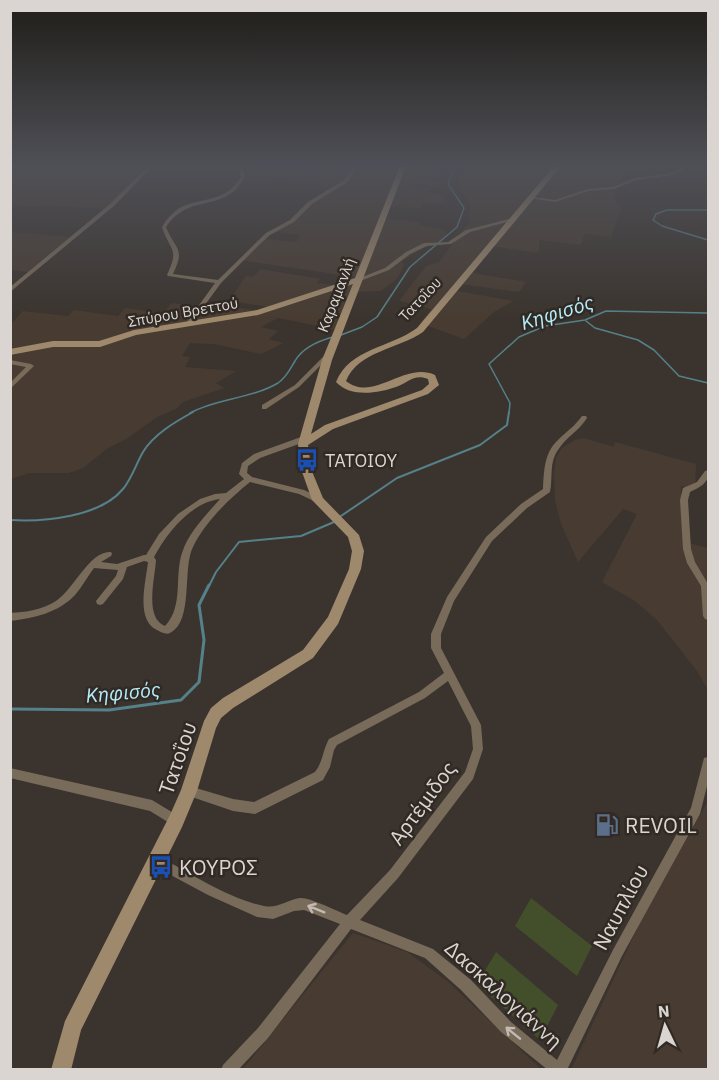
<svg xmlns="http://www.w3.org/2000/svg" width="719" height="1080" font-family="'IBM Plex Sans',sans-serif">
  <rect width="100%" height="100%" fill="#3b342e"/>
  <g fill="#483c32">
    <path d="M17,166H213L206,174L146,170L104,209L43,205L41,207L11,205V168Z"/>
    <path d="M242,166L279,169L282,166L313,168L314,166H337L335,170L351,171L354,167L398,170L399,166H441L444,169L442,178L424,176L422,180L444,183L443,186L413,184L412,187L430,189L428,193L444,195L446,198L443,202L436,205L424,203L421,209L385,206L381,218L421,222V225L445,230L447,235L441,241L430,243L401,262L404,265L397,279L381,291L357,292L342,331L278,318L261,327L278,331L269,339L283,343L261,354L214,344L190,343L182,356L190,357L185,367L236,371L216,383L224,388L183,402L176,409L157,417L128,438L108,448L83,468L69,473H29L11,479V321H14L23,311L68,316L74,310L118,316L125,308L163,313L172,303L198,307L203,302L259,311L269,307L229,301L246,276L252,277L261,269L320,279L317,283L335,285L354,280L355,277L239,260L261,238L296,242L301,235L272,231L287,223L332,188L313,186L317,181L274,177L268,183L242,180L245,175Z"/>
    <path d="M464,166H626L614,199L622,208L611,237L584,234L581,245L539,240V253L492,246L473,273L526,282L519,292L460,284L457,291L513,301L494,312L464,339L420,323L431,309L399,301L426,266L439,262L469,222L470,202L458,186L459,176Z"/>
    <path d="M10,232L70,237L28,272L11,270Z"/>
    <path d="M583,438L614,447L615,442L696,464L695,489L681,486V506L684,542L708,548V690L697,671L657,620L635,601L602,582L637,514L623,509L578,562L561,524L555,500L554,474L556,458L562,448L575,440Z"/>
    <path d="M708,801V1069L571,1070L645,912Z"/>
    <path d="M353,933L407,952L447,981L541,1069H243Z"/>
  </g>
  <g fill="#434e2b">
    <path d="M531,898L592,946L577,976L515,926Z"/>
    <path d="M496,952L558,1005L540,1040L477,984Z"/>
  </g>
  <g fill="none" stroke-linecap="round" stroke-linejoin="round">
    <g stroke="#54818a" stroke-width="1.5">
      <path d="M708,210H667L656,214L653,220L662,226L708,240"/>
      <path d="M586,321L595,328L638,340L654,350L679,376L708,383"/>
      <path d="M341,335L362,327L377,317L410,267L457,227L464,208L448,184L455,166"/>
      <path d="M190,413C218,398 251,399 278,383C287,377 290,369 295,361C303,347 318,341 333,337"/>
      <path d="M509,413L510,403L489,364L519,337L545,326L585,320L606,311L708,313"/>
    </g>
    <g stroke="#54818a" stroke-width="2">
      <path d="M338,518L397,478L480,445L507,425L509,412"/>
      <path d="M10,520C44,522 100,517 123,489C132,478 136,464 143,452C154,434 175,422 193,412"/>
      <path d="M209,586L216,572L239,542L301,536L334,522"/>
    </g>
    <path stroke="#54818a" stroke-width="3" d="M10,709L109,710L181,700L199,682L204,640L199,605L209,585"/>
    <g fill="#786b5a" fill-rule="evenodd">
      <path d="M14,166H21L10,170V167Z"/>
      <path d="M148,166H153L114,206L10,292V287L110,204Z"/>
      <path d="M238,166H242L245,177C241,182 238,188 233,192C208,210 187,197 166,227C175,250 186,247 173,274L218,280L266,233L290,220L308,202L344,180L354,166H358L348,182L312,204L294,222L270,235L259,245L221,283L191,324H187V322L215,283L168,276L167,275C180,247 170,252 162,227C166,220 171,214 178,209C194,199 217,202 232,188C235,185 238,181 241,177Z"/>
      <path d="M679,166H683L684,170L673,175L637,180L614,189L589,191L555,202L530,198L532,197L555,200L588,189L613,187L634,178L672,173L680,169Z"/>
      <path d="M513,218H515V220L470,232L451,244L427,246L410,254L389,270L360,281L355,280L385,268L406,252L424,243L448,242L466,230Z"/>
      <path d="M328,353L331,355L299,387L266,409H262V405L295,385L326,354Z"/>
      <path d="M10,360L31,364L34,366L10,389V383L26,367L10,364Z"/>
      <path d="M582,416H586L587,418C579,431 566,437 558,450C549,462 553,478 550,492L527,508L492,541L454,601L441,634V648L481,725L483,749L473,779L398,878L360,920L433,949L471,980L511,1022L557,1060L614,948L691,808L703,762L704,758L708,757V782L700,814L622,956L567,1070H548L501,1032L461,990L425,958L351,929L268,1038L238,1070H221L223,1065L258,1028L340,924L304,910L294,911L273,919L257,917L208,895L152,865L150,861L152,857L156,855L160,857C189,873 232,900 264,906C277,909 287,900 300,898C309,897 337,911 347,915L390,870L465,772L473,749L471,726L448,681L425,698L337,745L334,750L330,767L323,780L255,814L233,811L189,796L185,795L184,791L185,787L189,786L233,799L254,802L315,772C323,762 323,749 329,739L419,692L444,673L431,648V634L447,597L486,537L521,504L543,489C544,471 544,453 558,440C566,432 575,426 582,416Z"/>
      <path d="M301,437H304L308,439L307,441L260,458L248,466L247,473L252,477L304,490L321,498L322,500L321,502L318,503L299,494L250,482C229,499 205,522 193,547C182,568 194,621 170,633C166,635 161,632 157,630C135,620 146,581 148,562L144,561L127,567L123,579L103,604L100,605L97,604L96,601L116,576L118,570L94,568C87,577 82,587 75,595C58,613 34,618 10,621V613C26,612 42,610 56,601C74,589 90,550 111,552L112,554L111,556L101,562L117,564L144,555H146L159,534L178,514L200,499L215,494L226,493L244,479L239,474L242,463L254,454ZM220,499C206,515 188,533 182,553C174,577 184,606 165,626C144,618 155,578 156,560L154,557C167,533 190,503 220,499Z"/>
      <path d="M708,470C710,483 700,487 690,492L688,500L691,549L695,562L708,584V620L705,619L703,616L701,586L687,563L683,549L680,500L683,488L697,482L705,471Z"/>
      <path d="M10,768L152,800L180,817L182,821L180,825L176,827L150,811L10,778Z"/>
    </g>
    <path fill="#9e896d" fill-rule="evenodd" d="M400,166H406L332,360L311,434L325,425L422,390L429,384L428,379C415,373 407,383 396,387C378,393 351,398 336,382C350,348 390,348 417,328L554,166H561L423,332C399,349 358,351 346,381C374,403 404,361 435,375L439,385L428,394L333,429L308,445L311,469L323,498L359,535L364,551L361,569L338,624L313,658L233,708L221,718L216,728L197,791L182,827L81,1030L71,1070H51L65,1021L170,815L181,790L204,721L211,708L223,698L303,650L328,617L349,569L352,551L348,537L312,500L301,469L298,444L322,360L353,284L258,315L136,335L100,347H53L10,355V349L53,341H99L134,330L257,310L355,278Z"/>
    <path stroke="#bcb7b2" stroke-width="1.5" stroke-dasharray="6 6" stroke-linecap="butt" d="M10,167L13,166"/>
  </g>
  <defs><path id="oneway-shaft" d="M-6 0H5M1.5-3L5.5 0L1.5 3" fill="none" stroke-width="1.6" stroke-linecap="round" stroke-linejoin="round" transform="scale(1.5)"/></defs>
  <g stroke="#c2bab3">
    <use href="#oneway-shaft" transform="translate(316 909) rotate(-158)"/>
    <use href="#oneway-shaft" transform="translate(513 1033) rotate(-141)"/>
  </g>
  <linearGradient id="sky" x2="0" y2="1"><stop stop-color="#201d19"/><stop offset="0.52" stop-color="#4f5057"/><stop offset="1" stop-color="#4f5057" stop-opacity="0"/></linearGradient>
  <rect width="719" height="318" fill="url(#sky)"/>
  <defs>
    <g id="bus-bare" transform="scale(1.8)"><path d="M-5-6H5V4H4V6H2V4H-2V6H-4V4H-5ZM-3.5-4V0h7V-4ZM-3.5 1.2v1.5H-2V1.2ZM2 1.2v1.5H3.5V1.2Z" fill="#1a4fb4" stroke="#312a24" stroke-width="2.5" paint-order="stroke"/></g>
    <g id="fuel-bare" transform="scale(1.8)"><path d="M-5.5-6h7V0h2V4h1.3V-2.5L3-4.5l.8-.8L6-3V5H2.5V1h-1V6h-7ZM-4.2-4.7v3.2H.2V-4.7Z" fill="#5c6f8a" stroke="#312a24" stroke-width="2.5" paint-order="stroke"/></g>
  </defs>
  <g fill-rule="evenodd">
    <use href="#bus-bare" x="307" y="460"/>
    <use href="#fuel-bare" x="607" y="825"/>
    <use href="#bus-bare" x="161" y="867"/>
  </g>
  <g text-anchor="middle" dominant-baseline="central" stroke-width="5" stroke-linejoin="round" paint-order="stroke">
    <g font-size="15" fill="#dad5d1" stroke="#312a24">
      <text transform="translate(336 295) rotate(-69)">Καραμανλή</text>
      <text transform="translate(420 299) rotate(-47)">Τατοΐου</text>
      <text transform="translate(183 312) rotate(-10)">Σπύρου Βρεττού</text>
    </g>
    <g font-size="18" fill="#dad5d1" stroke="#312a24" text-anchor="start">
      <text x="325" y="460">ΤΑΤΟΙΟΥ</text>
    </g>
    <g font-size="20" font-style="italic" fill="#b5ecfb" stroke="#312a24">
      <text transform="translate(557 312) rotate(-17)">Κηφισός</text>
      <text transform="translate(123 692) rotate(-5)">Κηφισός</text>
    </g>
    <g font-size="21" fill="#dad5d1" stroke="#312a24">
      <text transform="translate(177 758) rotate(-71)">Τατοΐου</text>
      <text transform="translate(422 803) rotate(-54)">Αρτέμιδος</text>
      <text transform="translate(620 907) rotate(-62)">Ναυπλίου</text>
      <text transform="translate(504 994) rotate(42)">Δασκαλογιάννη</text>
    </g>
    <g font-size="21" fill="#dad5d1" stroke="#312a24" text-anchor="start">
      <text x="625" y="825">REVOIL</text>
      <text x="179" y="867">ΚΟΥΡΟΣ</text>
    </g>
  </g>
  <rect width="719" height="1080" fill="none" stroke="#dad5d1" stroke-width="24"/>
  <g transform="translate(665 1026) rotate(355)" stroke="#312a24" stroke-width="4.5" paint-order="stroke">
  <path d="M0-4.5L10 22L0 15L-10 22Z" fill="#dad5d1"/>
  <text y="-9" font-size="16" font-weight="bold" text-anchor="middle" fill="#dad5d1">N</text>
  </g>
</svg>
